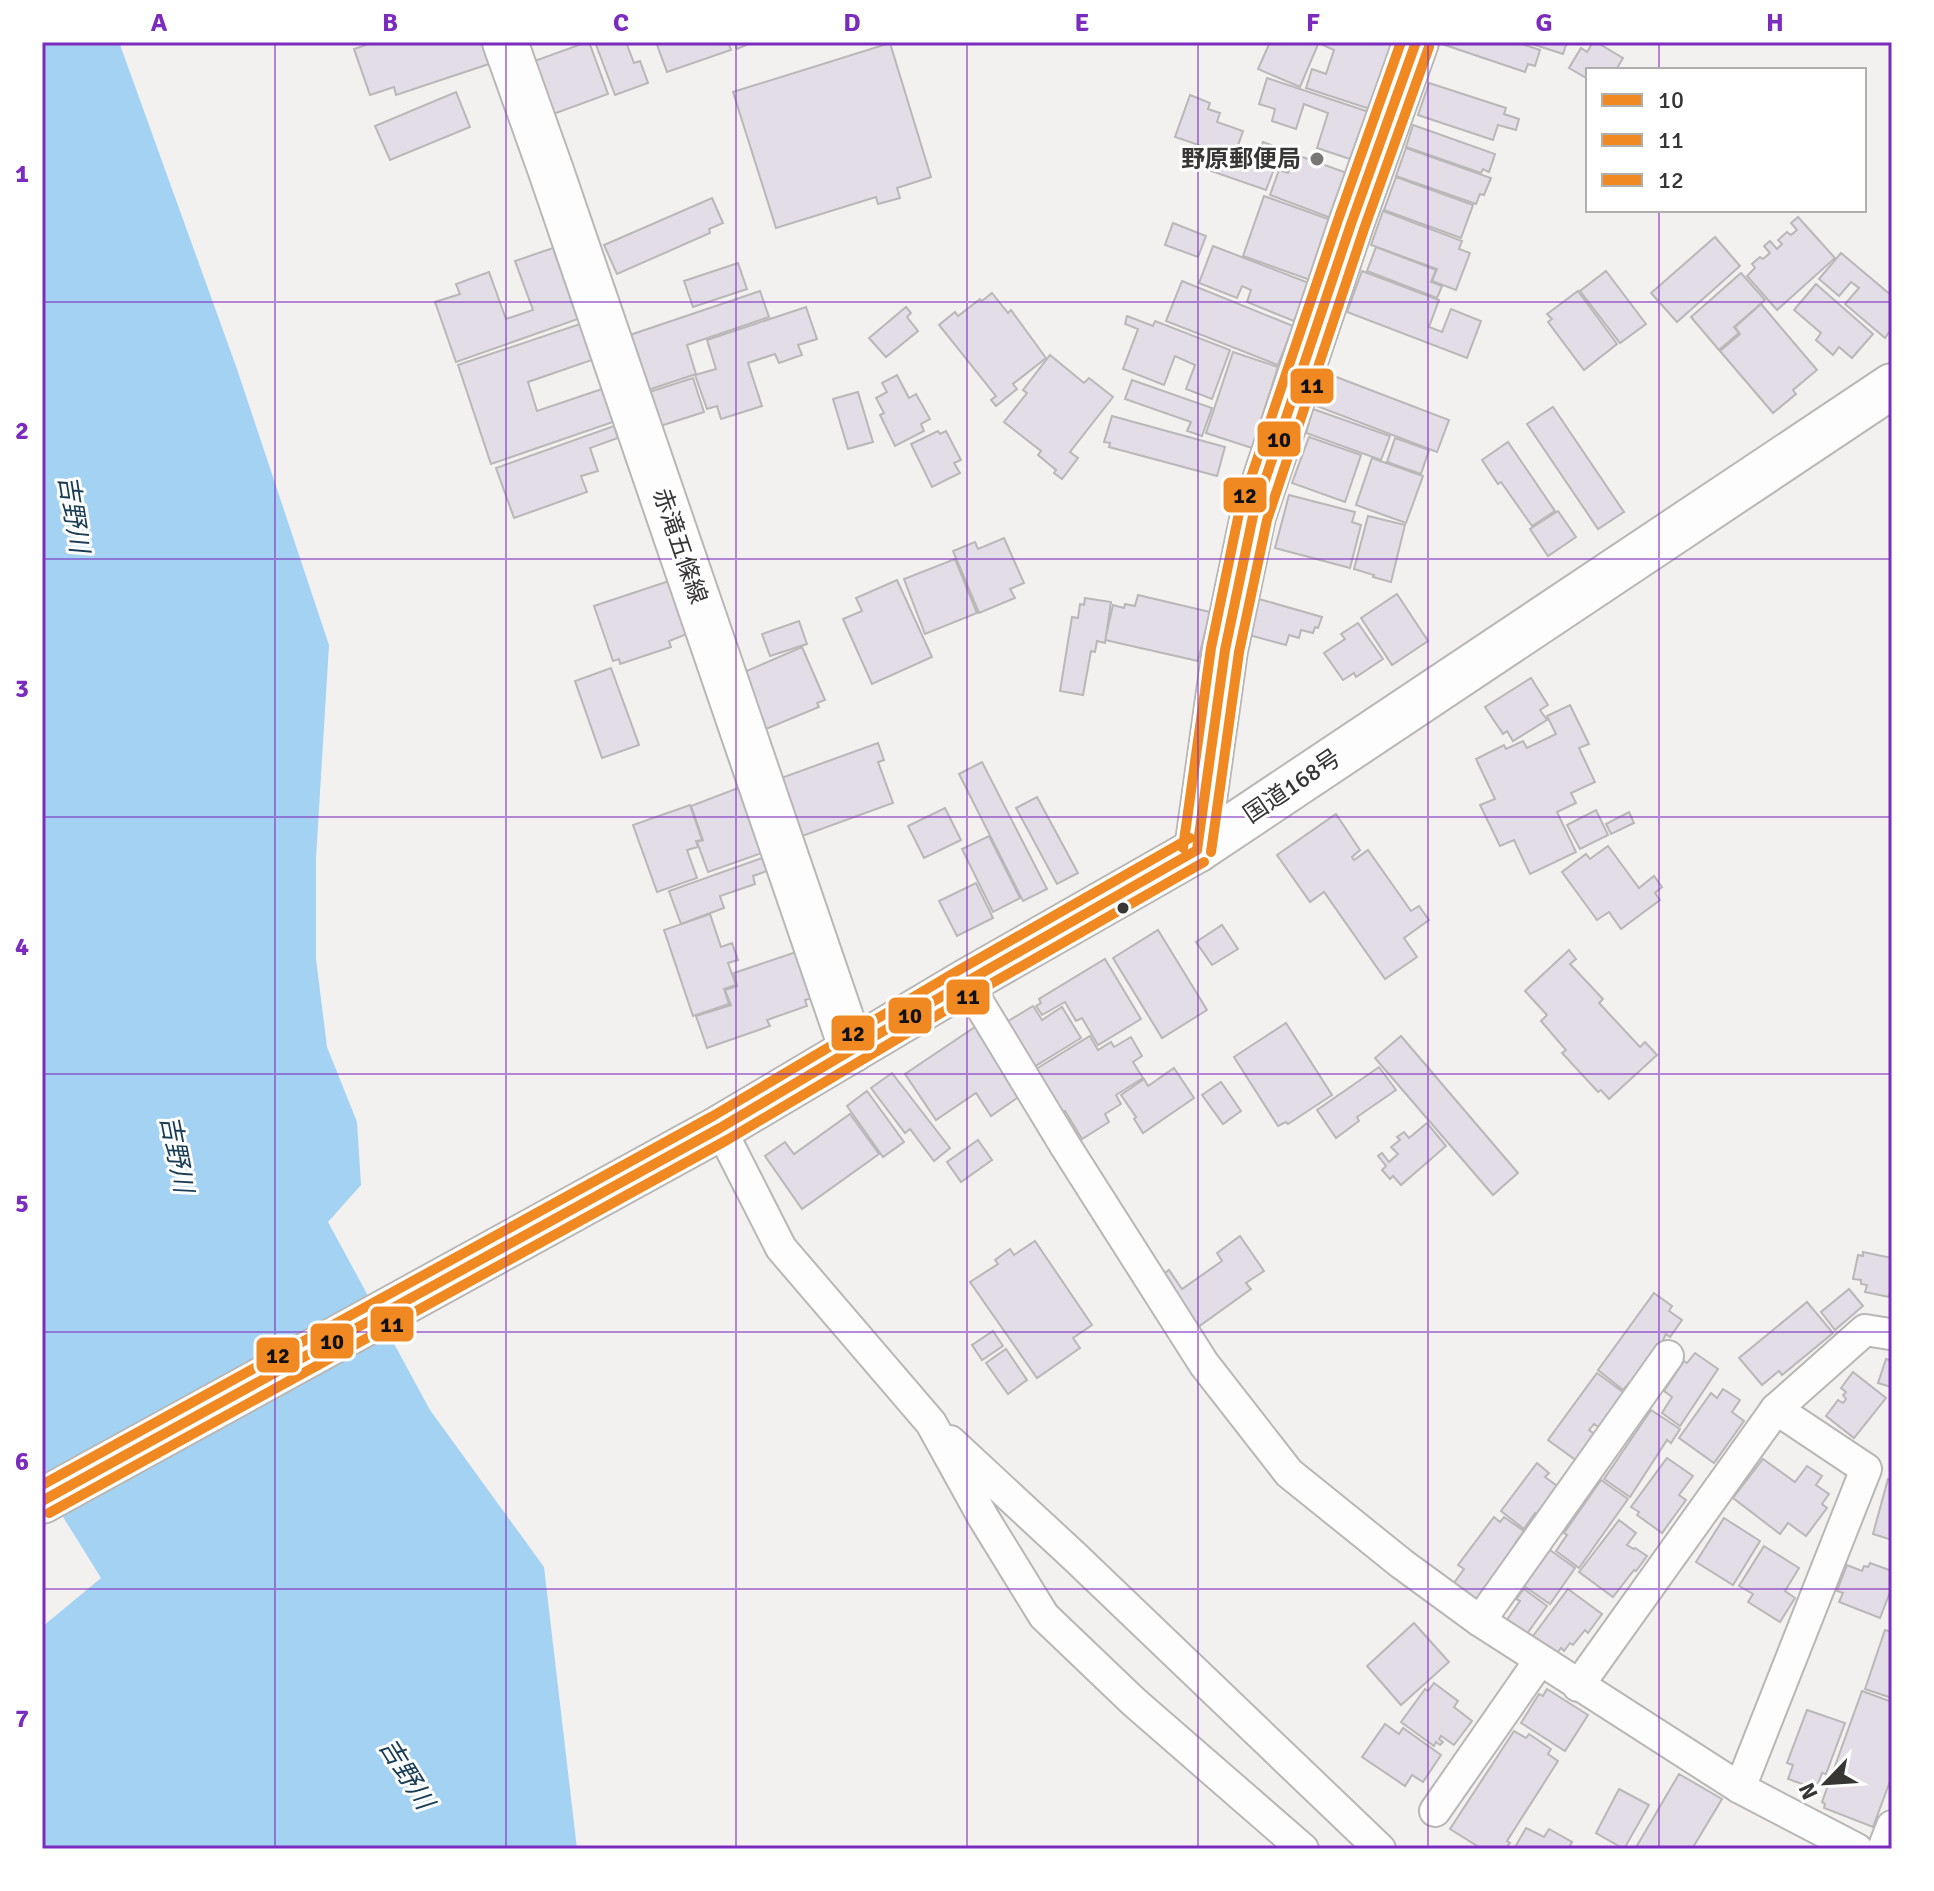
<svg xmlns="http://www.w3.org/2000/svg" width="1934" height="1891" font-family="Signika,'Noto Sans JP',sans-serif">
  <rect width="100%" height="100%" fill="#f3f1ef"/>
  <path fill="#a3d2f3" d="M42,42H119L237,369L329,645L316,858V959L327,1047L357,1122L361,1185L328,1222L430,1410L544,1567L577,1849H42V1627L101,1578L42,1483Z"/>
  <g fill="#e2dde6" stroke="#b9b7b7" stroke-width="2">
    <path d="M374,42H482L489,64L396,95L394,87L370,95L354,49Z"/>
    <path d="M587,42H589L608,94L548,116L529,63Z"/>
    <path d="M595,42H626L634,63L640,61L648,83L615,95Z"/>
    <path d="M656,42H728L731,50L667,72Z"/>
    <path d="M734,42H753L737,49Z"/>
    <path d="M1270,42H1319L1300,87L1258,69Z"/>
    <path d="M1324,42H1392L1370,109L1306,88L1312,69L1326,74L1334,50L1323,45Z"/>
    <path d="M1446,42H1516L1540,50L1535,66L1528,64L1525,72L1445,45Z"/>
    <path d="M1526,42H1567L1563,54Z"/>
    <path d="M1593,42H1596L1623,58L1616,70H1588V79L1569,68L1581,48L1587,52Z"/>
    <path d="M890,43L931,177L897,188L900,198L878,204L876,197L776,228L733,92Z"/>
    <path d="M1267,78L1369,112L1353,160L1317,148L1328,113L1304,104L1296,129L1272,121L1275,109L1259,104Z"/>
    <path d="M1429,83L1506,108L1504,114L1519,119L1516,130L1498,125L1493,140L1418,115Z"/>
    <path d="M456,92L470,127L390,160L375,126Z"/>
    <path d="M1190,95L1210,103L1208,109L1220,113L1217,122L1243,131L1234,157L1175,137Z"/>
    <path d="M1413,125L1495,154L1489,172L1483,169L1481,173L1406,147Z"/>
    <path d="M1263,142L1292,153L1285,170L1257,160Z"/>
    <path d="M1194,146L1235,160L1237,154L1250,158L1249,161L1274,169L1266,190L1188,163Z"/>
    <path d="M1406,148L1491,178L1484,195L1480,194L1476,204L1396,176Z"/>
    <path d="M1294,154L1347,173L1331,218L1270,195L1279,170L1288,173Z"/>
    <path d="M1396,177L1473,205L1461,238L1384,210Z"/>
    <path d="M1264,196L1331,220L1310,280L1243,256Z"/>
    <path d="M712,198L723,223L709,229L710,233L617,274L604,245Z"/>
    <path d="M1383,211L1462,241L1459,249L1470,253L1456,290L1432,281L1437,269L1371,245Z"/>
    <path d="M1798,217L1835,258L1777,310L1747,276L1755,268L1752,264L1760,257L1763,259L1770,253L1764,246L1770,241L1777,249L1782,244L1778,240L1787,232L1791,235L1797,230L1791,223Z"/>
    <path d="M1173,223L1206,236L1198,257L1165,245Z"/>
    <path d="M1715,237L1740,266L1677,322L1651,293Z"/>
    <path d="M1213,246L1309,283L1294,321L1247,302L1251,290L1242,286L1237,298L1199,283Z"/>
    <path d="M1376,247L1436,270L1431,282L1442,286L1437,298L1367,271Z"/>
    <path d="M553,248L578,319L456,362L435,302L460,294L456,284L489,272L506,319L533,310L515,261Z"/>
    <path d="M1841,253L1892,296V328L1885,338L1845,304L1859,288L1851,282L1839,296L1819,279Z"/>
    <path d="M738,263L747,289L693,307L684,281Z"/>
    <path d="M1362,271L1439,300L1429,327L1442,332L1451,309L1481,321L1467,358L1347,312Z"/>
    <path d="M1606,271L1646,324L1620,343L1580,291Z"/>
    <path d="M1741,273L1765,300L1734,327L1739,333L1719,350L1691,317Z"/>
    <path d="M1182,281L1293,326L1278,365L1166,321Z"/>
    <path d="M1816,284L1873,334L1852,358L1839,347L1833,355L1816,340L1821,333L1794,310Z"/>
    <path d="M760,291L769,317L687,345L696,374L639,393L621,338Z"/>
    <path d="M1578,291L1617,344L1584,370L1548,322L1552,319L1547,314Z"/>
    <path d="M992,293L1008,313L1011,310L1046,358L1013,384L1017,389L996,406L991,400L996,396L939,325L955,312L958,316L980,299L982,301Z"/>
    <path d="M1761,304L1817,370L1793,390L1796,394L1773,413L1720,351L1740,334L1735,327Z"/>
    <path d="M806,307L817,339L798,345L802,355L779,363L775,354L748,363L762,406L721,419L717,406L707,409L695,375L716,369L707,340Z"/>
    <path d="M906,307L911,313L907,317L918,331L886,357L869,338Z"/>
    <path d="M1127,316L1153,326L1155,321L1230,350L1212,399L1186,389L1195,365L1175,356L1164,385L1123,369L1138,329L1125,324Z"/>
    <path d="M580,324L592,360L528,382L537,411L602,389L613,422L491,464L458,365Z"/>
    <path d="M1233,352L1278,367L1252,448L1206,433Z"/>
    <path d="M1050,355L1084,383L1089,378L1113,397L1070,452L1078,458L1062,479L1054,473L1056,470L1038,455L1041,451L1004,422L1027,393L1023,390Z"/>
    <path d="M1326,373L1449,420L1437,452L1314,405Z"/>
    <path d="M897,375L909,398L916,394L930,419L921,424L924,431L895,446L880,415L884,413L876,398L887,392L882,383Z"/>
    <path d="M693,378L704,412L651,429L640,395Z"/>
    <path d="M1132,380L1212,408L1202,436L1187,431L1191,422L1125,399Z"/>
    <path d="M858,392L873,442L848,449L833,399Z"/>
    <path d="M1553,407L1624,512L1598,529L1527,424Z"/>
    <path d="M1313,409L1390,436L1381,460L1306,433Z"/>
    <path d="M1112,416L1225,447L1217,476L1109,447L1110,443L1104,442Z"/>
    <path d="M614,426L618,438L590,448L598,471L581,476L587,492L514,518L496,468Z"/>
    <path d="M938,431L940,434L946,431L961,460L954,463L960,473L932,487L911,444Z"/>
    <path d="M1309,437L1361,455L1345,502L1292,483Z"/>
    <path d="M1395,438L1429,450L1421,474L1387,462Z"/>
    <path d="M1508,442L1555,511L1532,526L1501,482L1498,484L1482,460Z"/>
    <path d="M1372,458L1423,476L1406,523L1356,505Z"/>
    <path d="M1289,495L1355,512L1352,522L1361,525L1350,568L1275,548Z"/>
    <path d="M1558,511L1576,537L1548,556L1530,529Z"/>
    <path d="M1368,516L1405,525L1391,582L1373,577L1374,575L1354,569Z"/>
    <path d="M1004,538L1024,583L1010,589L1015,598L979,613L953,551L975,542L978,549Z"/>
    <path d="M955,559L977,613L925,634L904,579Z"/>
    <path d="M897,580L932,657L872,684L843,619L862,611L856,598Z"/>
    <path d="M669,581L687,634L669,641L671,647L620,664L619,659L613,661L594,606Z"/>
    <path d="M1397,594L1428,641L1392,665L1361,618Z"/>
    <path d="M1138,595L1210,612L1198,661L1105,640L1113,605L1124,608L1125,604L1135,606Z"/>
    <path d="M1085,598L1111,602L1105,643L1097,641L1095,652L1091,651L1083,695L1060,691L1072,617L1078,618L1080,604L1084,605Z"/>
    <path d="M1259,599L1322,617L1318,628L1315,627L1313,633L1301,630L1299,638L1289,635L1286,645L1249,635Z"/>
    <path d="M799,621L807,644L770,656L762,634Z"/>
    <path d="M1358,623L1383,659L1356,677L1354,673L1343,680L1324,653L1345,639L1341,634Z"/>
    <path d="M802,647L825,700L817,703L819,707L766,729L742,673Z"/>
    <path d="M611,668L639,745L602,758L575,681Z"/>
    <path d="M1531,678L1548,705L1540,710L1547,720L1513,741L1507,731L1503,734L1485,707Z"/>
    <path d="M1570,705L1589,744L1579,748L1595,782L1571,793L1576,803L1557,812L1576,852L1530,874L1514,840L1500,846L1480,805L1495,799L1476,759L1504,745L1506,749L1523,741L1527,748L1556,734L1547,716Z"/>
    <path d="M878,743L884,760L878,762L893,803L794,839L773,781Z"/>
    <path d="M982,762L1047,889L1023,901L959,774Z"/>
    <path d="M738,788L762,853L708,872L697,842L703,840L691,806Z"/>
    <path d="M1037,797L1078,873L1057,884L1016,808Z"/>
    <path d="M690,805L702,840L696,841L698,847L687,850L697,878L657,892L633,825Z"/>
    <path d="M945,808L961,840L924,858L908,826Z"/>
    <path d="M1596,810L1608,835L1580,849L1567,825Z"/>
    <path d="M1629,812L1634,823L1611,834L1606,824Z"/>
    <path d="M1336,814L1360,850L1352,857L1354,860L1368,850L1411,911L1419,906L1429,920L1404,938L1417,957L1385,979L1324,892L1310,902L1277,855Z"/>
    <path d="M989,836L1020,898L993,912L962,849Z"/>
    <path d="M1608,846L1639,888L1654,876L1662,887L1655,893L1660,900L1621,929L1609,912L1597,920L1562,872L1586,854L1590,859Z"/>
    <path d="M762,858L767,871L753,876L755,884L720,896L724,908L681,924L669,891Z"/>
    <path d="M976,883L993,918L957,936L939,901Z"/>
    <path d="M710,914L721,947L732,943L738,960L728,963L736,985L724,989L729,1004L693,1016L664,930Z"/>
    <path d="M1222,925L1238,949L1212,965L1196,942Z"/>
    <path d="M1158,930L1207,1010L1162,1038L1113,958Z"/>
    <path d="M1569,950L1576,959L1570,964L1603,999L1599,1003L1640,1047L1645,1042L1657,1055L1609,1099L1601,1090L1598,1092L1562,1053L1566,1050L1541,1021L1547,1015L1525,991Z"/>
    <path d="M796,952L812,998L805,1000L807,1006L767,1020L770,1026L707,1048L696,1016L731,1005L725,990L737,986L734,973Z"/>
    <path d="M1105,959L1141,1019L1098,1045L1082,1018L1076,1021L1065,1002L1042,1015L1036,1006L1041,1003L1039,999Z"/>
    <path d="M1033,1006L1042,1020L1062,1007L1081,1038L1032,1068L1005,1023Z"/>
    <path d="M1286,1023L1332,1095L1288,1124L1286,1122L1278,1126L1234,1057Z"/>
    <path d="M975,1027L1020,1096L991,1116L976,1093L936,1120L905,1074Z"/>
    <path d="M1090,1036L1098,1050L1111,1042L1114,1047L1131,1037L1142,1056L1133,1062L1143,1078L1116,1095L1121,1104L1105,1114L1109,1122L1082,1139L1065,1111L1062,1112L1036,1069Z"/>
    <path d="M1401,1036L1518,1173L1493,1195L1375,1058Z"/>
    <path d="M1379,1067L1396,1090L1357,1117L1359,1121L1336,1138L1317,1110Z"/>
    <path d="M1174,1068L1194,1098L1143,1133L1134,1119L1136,1117L1121,1095L1144,1079L1148,1086Z"/>
    <path d="M892,1073L950,1148L934,1161L910,1129L905,1133L871,1088Z"/>
    <path d="M1221,1082L1241,1111L1223,1124L1202,1095Z"/>
    <path d="M867,1091L904,1142L883,1157L847,1106Z"/>
    <path d="M850,1114L879,1154L802,1209L765,1156L785,1142L794,1154Z"/>
    <path d="M1427,1123L1446,1146L1401,1185L1393,1176L1390,1179L1382,1170L1386,1166L1378,1156L1382,1153L1389,1162L1398,1154L1391,1147L1400,1140L1397,1137L1404,1132L1409,1138Z"/>
    <path d="M978,1140L992,1160L961,1182L947,1162Z"/>
    <path d="M1240,1236L1264,1271L1246,1283L1251,1289L1198,1327L1162,1275L1169,1270L1182,1289L1222,1261L1217,1253Z"/>
    <path d="M1035,1241L1092,1325L1073,1338L1080,1348L1037,1378L970,1282L998,1264L995,1260L1010,1249L1014,1255Z"/>
    <path d="M1863,1252L1892,1258V1287L1891,1286L1889,1297L1865,1292L1867,1285L1861,1284V1280L1853,1279L1858,1255L1863,1256Z"/>
    <path d="M1849,1289L1863,1306L1835,1330L1821,1312Z"/>
    <path d="M1654,1293L1672,1306L1669,1311L1682,1320L1670,1337L1666,1334L1662,1342L1664,1343L1632,1385L1629,1383L1623,1390L1598,1370Z"/>
    <path d="M1807,1302L1833,1333L1782,1375L1779,1371L1762,1385L1739,1358Z"/>
    <path d="M993,1331L1003,1346L982,1360L972,1345Z"/>
    <path d="M1006,1349L1027,1380L1008,1394L986,1363Z"/>
    <path d="M1695,1353L1718,1369L1680,1426L1662,1413L1672,1397L1664,1391L1684,1361L1687,1363Z"/>
    <path d="M1886,1359L1892,1361L1891,1387L1878,1383Z"/>
    <path d="M1853,1372L1886,1398L1854,1438L1826,1416L1838,1400L1843,1403L1846,1399L1843,1395L1846,1392L1841,1388Z"/>
    <path d="M1597,1373L1623,1392L1616,1402L1620,1404L1601,1429L1594,1424L1589,1430L1596,1435L1577,1461L1548,1440Z"/>
    <path d="M1723,1389L1740,1400L1732,1412L1744,1421L1714,1463L1679,1438L1711,1393L1717,1398Z"/>
    <path d="M1651,1410L1680,1429L1671,1443L1667,1440L1630,1497L1604,1479Z"/>
    <path d="M1667,1458L1693,1476L1679,1495L1686,1500L1662,1533L1637,1515L1639,1512L1631,1507Z"/>
    <path d="M1763,1459L1795,1482L1807,1466L1822,1476L1816,1485L1829,1494L1822,1504L1827,1508L1806,1536L1788,1523L1780,1534L1733,1498Z"/>
    <path d="M1537,1463L1549,1473L1545,1477L1560,1488L1539,1516L1535,1513L1524,1529L1501,1511Z"/>
    <path d="M1888,1479L1892,1480V1540L1873,1534Z"/>
    <path d="M1601,1480L1628,1499L1579,1568L1556,1551L1567,1535L1564,1533Z"/>
    <path d="M1494,1517L1500,1522L1504,1517L1524,1531L1516,1542L1518,1543L1476,1599L1454,1583L1464,1569L1458,1565Z"/>
    <path d="M1724,1518L1760,1541L1733,1585L1696,1562Z"/>
    <path d="M1619,1520L1636,1533L1627,1545L1634,1549L1635,1548L1647,1556L1636,1571L1634,1570L1613,1597L1579,1572Z"/>
    <path d="M1764,1546L1799,1568L1785,1591L1795,1598L1780,1622L1748,1602L1753,1594L1739,1586Z"/>
    <path d="M1550,1550L1575,1568L1550,1604L1524,1586Z"/>
    <path d="M1870,1563L1892,1571V1587L1880,1618L1839,1602L1843,1593L1837,1591L1847,1565L1862,1571L1864,1566L1868,1567Z"/>
    <path d="M1524,1589L1547,1606L1526,1635L1506,1621L1520,1601L1516,1599Z"/>
    <path d="M1568,1589L1602,1614L1588,1633L1585,1630L1573,1645L1570,1643L1564,1651L1561,1648L1557,1653L1533,1636Z"/>
    <path d="M1414,1623L1449,1662L1401,1705L1367,1666Z"/>
    <path d="M1885,1630L1892,1632V1698L1865,1689Z"/>
    <path d="M1434,1683L1458,1701L1454,1707L1472,1721L1454,1745L1441,1736L1439,1739L1443,1742L1440,1745L1436,1742L1434,1746L1401,1722L1425,1689L1428,1691Z"/>
    <path d="M1547,1689L1588,1715L1565,1751L1521,1723L1539,1694L1543,1696Z"/>
    <path d="M1862,1691L1892,1702V1776L1873,1827L1824,1808L1825,1804L1822,1802Z"/>
    <path d="M1807,1710L1845,1723L1826,1774L1822,1773L1816,1789L1788,1779L1793,1765L1787,1763Z"/>
    <path d="M1385,1724L1399,1734L1403,1728L1441,1755L1423,1782L1412,1775L1405,1786L1362,1757Z"/>
    <path d="M1514,1731L1526,1738L1529,1734L1551,1749L1548,1754L1558,1761L1507,1841L1510,1843L1505,1849H1482L1450,1829Z"/>
    <path d="M1679,1774L1722,1799L1692,1849H1635Z"/>
    <path d="M1619,1789L1649,1805L1624,1849L1596,1833Z"/>
    <path d="M1526,1828L1544,1837L1549,1829L1572,1842L1570,1846L1576,1849H1514Z"/>
  </g>
  <g fill="none" stroke-linecap="round" stroke-linejoin="round">
    <g stroke="#b9b7b5" stroke-width="34">
      <g id="street">
        <path d="M966,982L1066,1147L1204,1364L1289,1473L1402,1564L1480,1621L1740,1788L1857,1849"/>
        <path d="M720,1128L781,1248L931,1423L983,1517L1044,1616L1134,1702L1303,1849"/>
        <path d="M1776,1409L1865,1330L1890,1334"/>
        <path d="M950,1441L1074,1556L1380,1849"/>
        <path d="M1480,1621L1668,1356"/>
        <path d="M1578,1686L1776,1409L1866,1469L1740,1788"/>
        <path d="M1435,1811L1540,1660"/>
        <path d="M1883,1849L1892,1826"/>
      </g>
    </g>
    <g stroke="#b9b7b5" stroke-width="48">
      <g id="secondary">
        <path d="M505,42L551,171L852,1050"/>
        <path d="M1197,850L1225,650L1253,516L1351,224L1416,42"/>
      </g>
    </g>
    <g stroke="#b9b7b5" stroke-width="48">
      <path id="highway" d="M42,1501L720,1128L966,982L1197,850L1892,386"/>
    </g>
    <use href="#street" stroke="#fdfdfd" stroke-width="30"/>
    <use href="#secondary" stroke="#fdfdfd" stroke-width="44"/>
    <use href="#highway" stroke="#fdfdfd" stroke-width="44"/>
    <g stroke="#fff" stroke-width="16">
      <g id="bus-1">
        <path d="M1197,850L1225,650L1253,516L1351,224L1416,42"/>
        <path d="M42,1501L720,1128L966,982L1197,850"/>
      </g>
    </g>
    <g stroke="#fff" stroke-width="16">
      <g id="bus-2">
        <path d="M1211,852L1239,652L1267,520L1364,229L1429,47"/>
        <path d="M49,1513L727,1140L973,994L1204,862"/>
      </g>
    </g>
    <g stroke="#fff" stroke-width="16">
      <g id="bus-3">
        <path d="M1183,848L1211,648L1239,513L1338,220L1401,42"/>
        <path d="M42,1485L713,1116L959,970L1190,838"/>
      </g>
    </g>
    <use href="#bus-1" stroke="#f08922" stroke-width="10"/>
    <use href="#bus-2" stroke="#f08922" stroke-width="10"/>
    <use href="#bus-3" stroke="#f08922" stroke-width="10"/>
  </g>
  <path fill="none" stroke="#7b2cbf" stroke-width="2" stroke-opacity="0.55" d="M275,42V1849M506,42V1849M736,42V1849M967,42V1849M1198,42V1849M1428,42V1849M1659,42V70M1659,210V1849M42,302H1892M42,559H1892M42,817H1892M42,1074H1892M42,1332H1892M42,1589H1892"/>
  <circle fill="#797776" stroke="#fff" stroke-width="3" cx="1317" cy="159" r="8"/>
  <circle fill="#383635" stroke="#fff" stroke-width="3" cx="1123" cy="908" r="7"/>
  <g text-anchor="middle" dominant-baseline="central" stroke-width="6" stroke-linejoin="round" paint-order="stroke">
    <g font-size="24" font-weight="bold" fill="#383635" stroke="#fff" text-anchor="end">
      <text x="1301" y="159">野原郵便局</text>
    </g>
    <g font-size="24" fill="#383635" stroke="#fff">
      <text transform="translate(680 546) rotate(71)">赤滝五條線</text>
      <text transform="translate(1292 786) rotate(-34)">国道168号</text>
    </g>
    <g font-size="26" font-style="italic" fill="#173c54" stroke="#fff">
      <text transform="translate(73 514) rotate(81)">吉野川</text>
      <text transform="translate(176 1154) rotate(79)">吉野川</text>
      <text transform="translate(406 1774) rotate(58)">吉野川</text>
    </g>
  </g>
  <g stroke="#fff" stroke-width="3">
    <rect x="1289" y="367" width="46" height="38" rx="8" fill="#f08922"/>
    <rect x="1256" y="420" width="46" height="38" rx="8" fill="#f08922"/>
    <rect x="1222" y="476" width="46" height="38" rx="8" fill="#f08922"/>
    <rect x="945" y="978" width="46" height="38" rx="8" fill="#f08922"/>
    <rect x="887" y="996" width="46" height="39" rx="8" fill="#f08922"/>
    <rect x="830" y="1014" width="46" height="38" rx="8" fill="#f08922"/>
    <rect x="369" y="1305" width="46" height="38" rx="8" fill="#f08922"/>
    <rect x="309" y="1322" width="46" height="38" rx="8" fill="#f08922"/>
    <rect x="255" y="1336" width="46" height="38" rx="8" fill="#f08922"/>
  </g>
  <g font-size="22" text-anchor="middle" font-weight="bold" fill="#111">
    <text x="1312" y="393">11</text>
    <text x="1279" y="447">10</text>
    <text x="1245" y="503">12</text>
    <text x="968" y="1004">11</text>
    <text x="910" y="1023">10</text>
    <text x="853" y="1041">12</text>
    <text x="392" y="1332">11</text>
    <text x="332" y="1349">10</text>
    <text x="278" y="1363">12</text>
  </g>
  <rect width="1934" height="1891" fill="none" stroke="#ffffff" stroke-width="88"/>
  <rect x="1586" y="68" width="280" height="144" fill="#ffffff" stroke="#afafae" stroke-width="2"/>
  <rect x="1602" y="94" width="40" height="12" fill="#f08922" stroke="#afafae" stroke-width="2"/>
  <text x="1658" y="108" font-size="24" fill="#383635">10</text>
  <rect x="1602" y="134" width="40" height="12" fill="#f08922" stroke="#afafae" stroke-width="2"/>
  <text x="1658" y="148" font-size="24" fill="#383635">11</text>
  <rect x="1602" y="174" width="40" height="12" fill="#f08922" stroke="#afafae" stroke-width="2"/>
  <text x="1658" y="188" font-size="24" fill="#383635">12</text>
  <g transform="translate(1826 1783) rotate(245)" stroke="#ffffff" stroke-width="6" paint-order="stroke">
  <path d="M0-6L14 30L0 20L-14 30Z" fill="#383635"/>
  <text y="-12" font-size="22" font-weight="bold" text-anchor="middle" fill="#383635">N</text>
  </g>
  <rect x="44" y="44" width="1846" height="1803" fill="none" stroke="#7b2cbf" stroke-width="3"/>
  <g font-size="26" text-anchor="middle" font-weight="bold" fill="#7b2cbf">
    <text x="159" y="31">A</text>
    <text x="390" y="31">B</text>
    <text x="621" y="31">C</text>
    <text x="852" y="31">D</text>
    <text x="1082" y="31">E</text>
    <text x="1313" y="31">F</text>
    <text x="1544" y="31">G</text>
    <text x="1775" y="31">H</text>
    <text x="22" y="182">1</text>
    <text x="22" y="439">2</text>
    <text x="22" y="697">3</text>
    <text x="22" y="955">4</text>
    <text x="22" y="1212">5</text>
    <text x="22" y="1470">6</text>
    <text x="22" y="1727">7</text>
  </g>
</svg>
